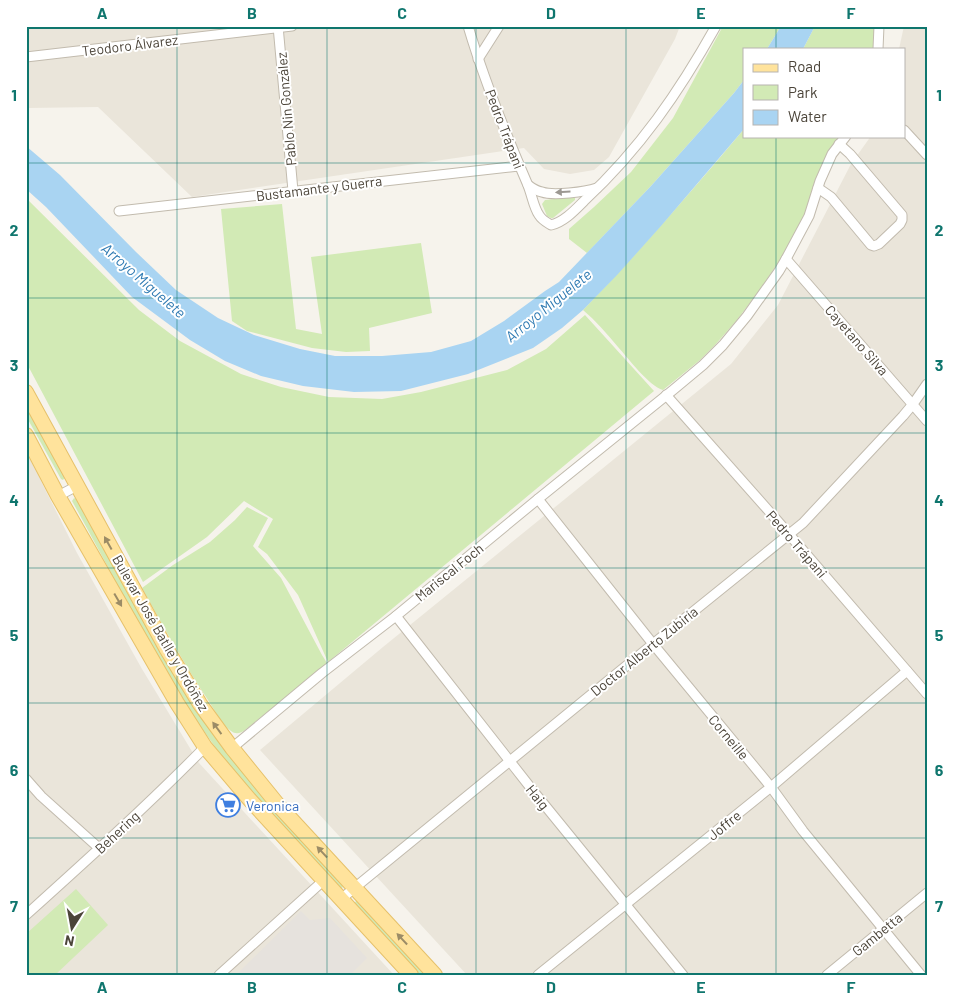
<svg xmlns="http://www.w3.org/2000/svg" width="953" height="1001" font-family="Barlow,sans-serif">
  <rect width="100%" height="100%" fill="#f6f3ec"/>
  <g fill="#eae5da">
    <path d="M26,26H680L675,39L609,157L594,170L570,174L544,169L524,148L192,197L98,107L29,108L26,95Z"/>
    <path d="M904,26H927V975H467L260,750L383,647L731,364L778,305L851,164L871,136H904V49H899Z"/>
    <path d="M26,451L77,553L142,669L199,763L394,975H26Z"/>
  </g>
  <path fill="#e6e2dd" d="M301,911L310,920L330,918L367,958L350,975H236Z"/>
  <g fill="#d2eab5">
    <path d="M723,26H781L767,49H744V80L734,93L651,186L587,253L569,239V229L594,207L631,172L673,118Z"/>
    <path d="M815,26H876L875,49H803Z"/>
    <path d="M744,129V136H842L819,175L805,213L784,254L761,288L737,320L715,345L700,360L663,390C649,386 628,358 618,347C607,334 596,321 583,310C639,252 692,191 744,129Z"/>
    <path d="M573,197H575V200L553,218H551L547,216L542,204L545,200Z"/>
    <path d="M26,198L139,310L180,341L241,374L281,387L329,397L382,399L421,392L507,370L546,349L585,315L654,391L328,662L298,595L267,554L258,547L273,519L244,501L207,537L143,582L26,362Z"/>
    <path d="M282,204L296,329L322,334L311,257L421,243L432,313L369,328L370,351L346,352L312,348L247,331L232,321L221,209Z"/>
    <path d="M26,405L65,477L63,480L61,479L26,416Z"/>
    <path d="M74,498L76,499L95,530L161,653L343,885L342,889H339C294,840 247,792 208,737C156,662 116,580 72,501Z"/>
    <path d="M247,507L268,518L253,546L281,578L322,655L327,663H329L245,730C241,733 236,735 231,731C223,726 214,709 208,700C184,664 163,626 142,588L173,565L210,542L235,520Z"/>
    <path d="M76,889L108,925L55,975H26V934Z"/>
    <path d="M356,901H358L426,975H420L354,904Z"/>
  </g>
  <g fill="#a9d4f2">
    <path d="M781,26H815L803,49H767Z"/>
    <path d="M744,80V129L661,226L618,274L583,310L562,328L533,348L468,374L401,391L354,392L303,386L261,376L225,361L190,340L132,297L46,207L26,189V146L60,175L136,252L176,290L218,318L254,335L300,349L335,356H382L431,352L471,341L504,321L545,291L559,282L651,186L734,93Z"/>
  </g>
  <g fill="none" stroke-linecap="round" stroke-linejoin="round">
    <g stroke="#c2bbae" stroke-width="11">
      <g id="minor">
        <path d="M278,26L293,191"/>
        <path d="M468,26C484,80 505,132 527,183C532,194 533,206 539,215C542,220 546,222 551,225C564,222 575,210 584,201C640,149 679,92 716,26"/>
        <path d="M878,49L879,26"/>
        <path d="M26,57L292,26"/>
        <path d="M478,59L499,26"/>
        <path d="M904,130L927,155"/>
        <path d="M528,185C532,188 536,191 542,192C553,196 585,192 597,188"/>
        <path d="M818,188L831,197L871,245L874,246L879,244L900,224L902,220V215L850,154L839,144"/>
        <path d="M119,211L519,166"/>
        <path d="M786,259L927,421"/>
        <path d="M666,395L775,518L927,694"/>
        <path d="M58,496L77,486"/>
        <path d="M538,499L653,644L771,787L803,831L921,975"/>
        <path d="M396,616L534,792L683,975"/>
        <path d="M232,748L322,673L396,616L538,499L673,390L703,365L723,345L747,316L779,271L786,259L809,216L820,181L832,154L846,136"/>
        <path d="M26,779L41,796L100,849"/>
        <path d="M341,899L653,644L803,523L903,416L913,404L927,384"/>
        <path d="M26,915C87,860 148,805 205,747"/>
        <path d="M219,975L323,881"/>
        <path d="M538,975L771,787L907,671"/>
        <path d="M827,975L927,893"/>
      </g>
    </g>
    <g stroke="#e6c16a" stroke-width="16">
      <g id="primary">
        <path d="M26,392L166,648L200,704L232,748L279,806L435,975"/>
        <path d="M26,435L58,496L177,703L205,747L250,800L411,975"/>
      </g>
    </g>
    <use href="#minor" stroke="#fff" stroke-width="9"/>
    <use href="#primary" stroke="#ffe39c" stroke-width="14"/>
  </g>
  <defs><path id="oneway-solid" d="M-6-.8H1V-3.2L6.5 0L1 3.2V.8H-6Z" transform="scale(1.25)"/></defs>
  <use fill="#9c9892" href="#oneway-solid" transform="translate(563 192) rotate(177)"/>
  <g fill="#9c8c66">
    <use href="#oneway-solid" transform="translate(108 543) rotate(-119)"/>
    <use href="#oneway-solid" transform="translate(118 600) rotate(60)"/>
    <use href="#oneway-solid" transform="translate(217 728) rotate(-126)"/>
    <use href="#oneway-solid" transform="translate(322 852) rotate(-133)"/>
    <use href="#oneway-solid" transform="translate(402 939) rotate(-133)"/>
  </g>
  <path fill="none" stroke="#0f766e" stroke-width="1" stroke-opacity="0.55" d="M177,26V975M327,26V975M476,26V975M626,26V975M776,26V49M776,136V975M26,163H927M26,298H927M26,433H927M26,568H927M26,703H927M26,838H927"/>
  <defs>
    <g id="supermarket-ring" transform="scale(1.25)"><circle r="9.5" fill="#fff" stroke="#3f7fe0" stroke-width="1.5"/><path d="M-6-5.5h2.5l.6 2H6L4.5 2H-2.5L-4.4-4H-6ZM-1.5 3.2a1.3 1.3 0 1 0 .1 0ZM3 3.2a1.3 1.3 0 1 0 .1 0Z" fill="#3f7fe0"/></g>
  </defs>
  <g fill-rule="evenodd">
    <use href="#supermarket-ring" x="228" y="805"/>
  </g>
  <g text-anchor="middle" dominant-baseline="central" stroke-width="4" stroke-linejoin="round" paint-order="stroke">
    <g font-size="14" fill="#4b4439" stroke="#fff">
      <text transform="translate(130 45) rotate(-7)">Teodoro Álvarez</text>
      <text transform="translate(286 109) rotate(-95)">Pablo Nin González</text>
      <text transform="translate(505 129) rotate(69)">Pedro Trápani</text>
      <text transform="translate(319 188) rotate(-7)">Bustamante y Guerra</text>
      <text transform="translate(857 340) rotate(49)">Cayetano Silva</text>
      <text transform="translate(797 544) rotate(49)">Pedro Trápani</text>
      <text transform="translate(449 572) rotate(-39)">Mariscal Foch</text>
      <text transform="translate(161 633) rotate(60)">Bulevar José Batlle y Ordóñez</text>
      <text transform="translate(644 651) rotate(-39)">Doctor Alberto Zubiría</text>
      <text transform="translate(729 737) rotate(50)">Corneille</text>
      <text transform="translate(538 797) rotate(51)">Haig</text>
      <text transform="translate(724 825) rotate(-39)">Joffre</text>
      <text transform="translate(117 832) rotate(-43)">Behering</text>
      <text transform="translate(877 934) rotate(-39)">Gambetta</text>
    </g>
    <g font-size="14" fill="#366cbe" stroke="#fff" text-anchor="start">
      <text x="246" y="805">Veronica</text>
    </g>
    <g font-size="15" font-style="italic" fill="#2e7ab2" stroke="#fff">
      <text transform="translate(144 280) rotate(41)">Arroyo Miguelete</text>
      <text transform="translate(548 305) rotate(-39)">Arroyo Miguelete</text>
    </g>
  </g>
  <rect width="953" height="1001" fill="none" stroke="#ffffff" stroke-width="55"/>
  <rect x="743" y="48" width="162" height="90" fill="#ffffff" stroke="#b7b4b0"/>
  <rect x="753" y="64" width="25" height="8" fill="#ffe39c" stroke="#b7b4b0"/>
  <text x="788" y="72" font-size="15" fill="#4b4439">Road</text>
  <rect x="753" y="85" width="25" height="15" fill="#d2eab5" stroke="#b7b4b0"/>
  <text x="788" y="98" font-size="15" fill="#4b4439">Park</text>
  <rect x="753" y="110" width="25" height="15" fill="#a9d4f2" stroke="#b7b4b0"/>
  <text x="788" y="122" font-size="15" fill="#4b4439">Water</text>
  <g transform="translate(72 928) rotate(191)" stroke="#ffffff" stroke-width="4" paint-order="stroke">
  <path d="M0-4L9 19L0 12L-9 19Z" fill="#4b4439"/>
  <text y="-8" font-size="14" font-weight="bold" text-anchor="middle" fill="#4b4439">N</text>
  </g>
  <rect x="28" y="28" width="898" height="946" fill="none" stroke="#0f766e" stroke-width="2"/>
  <g font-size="16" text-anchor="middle" font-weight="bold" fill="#0f766e">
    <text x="102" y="19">A</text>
    <text x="252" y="19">B</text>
    <text x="402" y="19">C</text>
    <text x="551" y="19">D</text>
    <text x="701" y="19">E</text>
    <text x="851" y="19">F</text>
    <text x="14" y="101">1</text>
    <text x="939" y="101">1</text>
    <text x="14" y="236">2</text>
    <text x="939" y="236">2</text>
    <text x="14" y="371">3</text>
    <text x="939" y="371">3</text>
    <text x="14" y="506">4</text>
    <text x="939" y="506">4</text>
    <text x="14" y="641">5</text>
    <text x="939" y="641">5</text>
    <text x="14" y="776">6</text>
    <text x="939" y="776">6</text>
    <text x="14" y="912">7</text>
    <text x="939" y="912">7</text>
    <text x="102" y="993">A</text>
    <text x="252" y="993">B</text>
    <text x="402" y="993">C</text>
    <text x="551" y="993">D</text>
    <text x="701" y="993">E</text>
    <text x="851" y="993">F</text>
  </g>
</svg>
